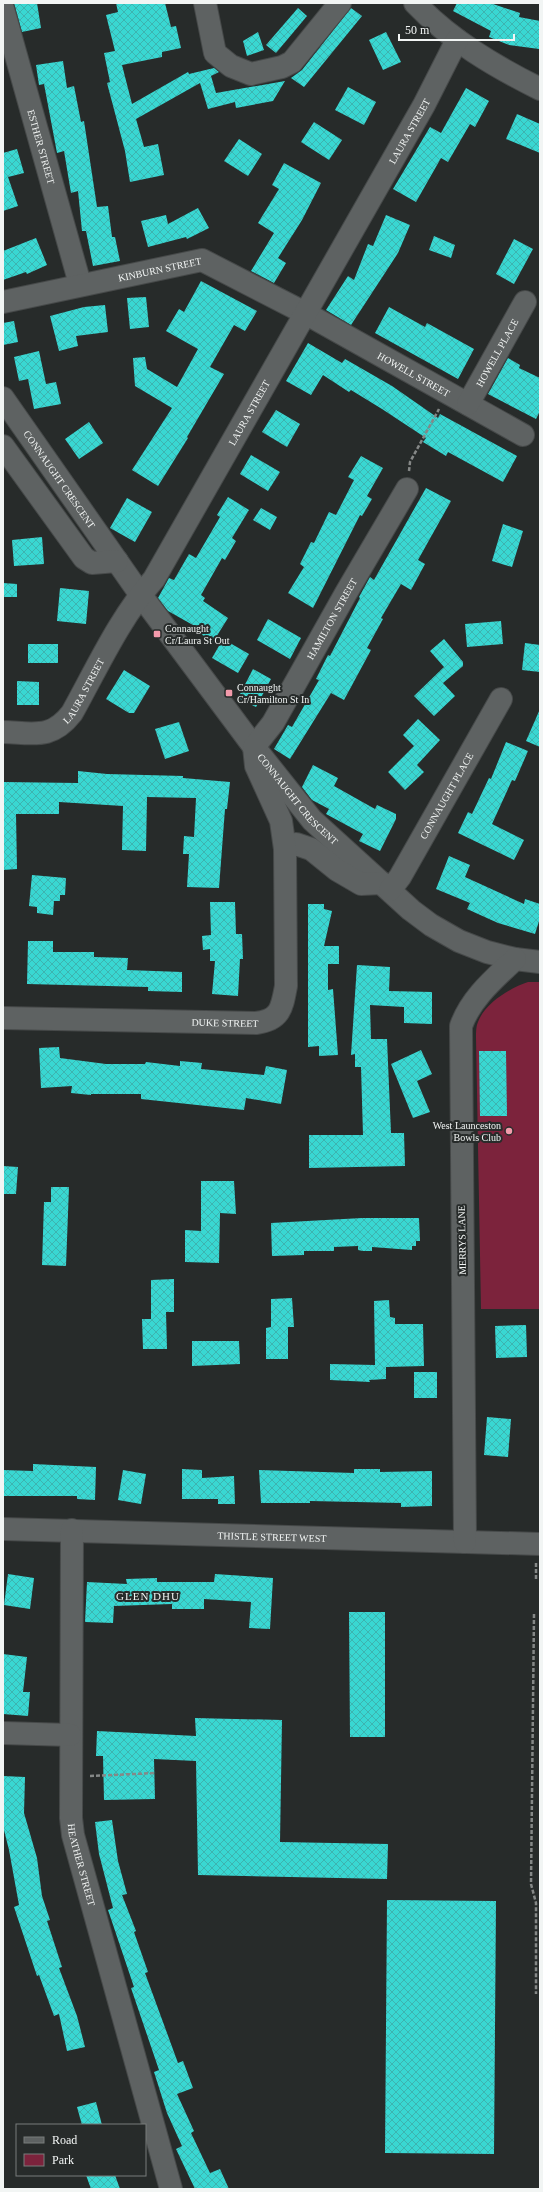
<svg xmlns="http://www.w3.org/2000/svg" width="543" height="2192" font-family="'Times New Roman',serif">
  <defs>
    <pattern id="building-cross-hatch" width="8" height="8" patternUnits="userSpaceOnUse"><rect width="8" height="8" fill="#39d7d2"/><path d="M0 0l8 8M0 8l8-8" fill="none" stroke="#3db4b0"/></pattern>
  </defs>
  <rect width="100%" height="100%" fill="#272b2a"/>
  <path fill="#7c233c" d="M528,982H540V1309H481L476,1038C476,1033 476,1026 478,1022C485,1003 510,988 528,982Z"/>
  <g fill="url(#building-cross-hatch)">
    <path d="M14,3H37L41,28L22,32Z"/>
    <path d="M116,3H165L171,27L176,26L181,48L162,52V57L122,65L132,104L188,72L189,74L214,68L219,72L211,76L216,93L285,81L273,101L236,108L235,102L208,109L200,83L136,119L144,147L158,144L164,175L130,182L125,151L107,83L110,82L104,53L115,51L106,15L118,12Z"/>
    <path d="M457,3H490L520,13L519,17L540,21L539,49L509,45L489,37L491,31L453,11Z"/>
    <path d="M298,8L307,16L276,53L266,45Z"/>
    <path d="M351,8L362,16L304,87L291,78L302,70Z"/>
    <path d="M258,32L264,50L247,56L243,41Z"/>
    <path d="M386,32L401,62L383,70L369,40Z"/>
    <path d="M63,61L67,88L74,86L81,122L84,121L97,207L108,206L112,237H115L120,261L93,266L86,231H82L78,191L71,193L64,151L57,153L44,84L39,85L36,65Z"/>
    <path d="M348,87L376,102L364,125L335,110Z"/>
    <path d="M466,88L489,101L475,127L470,124L448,162L441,158L416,202L393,189L430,127L441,133Z"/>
    <path d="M517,114L540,124V153L506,139Z"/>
    <path d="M314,122L342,140L329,160L301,142Z"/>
    <path d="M239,139L262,154L248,176L224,161Z"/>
    <path d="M17,149L24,173L8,177L18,206L3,211V153Z"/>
    <path d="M284,163L321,183L302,220L278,258L286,263L274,283L251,271L274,233L258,223L279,189L272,185Z"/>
    <path d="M198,208L209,228L187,239L186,237L148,247L141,221L166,215L168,224Z"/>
    <path d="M386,215L410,225L398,253L351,325L326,310L348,276L354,280L368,244L373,246Z"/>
    <path d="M434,236L455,245L451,258L429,250Z"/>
    <path d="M36,238L47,265L27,274L26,272L3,280V251Z"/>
    <path d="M514,239L533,249L514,284L496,274Z"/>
    <path d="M201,281L257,311L245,331L234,325L210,367L224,374L187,437L188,438L158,486L132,470L172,408L135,386L133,358L145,357L147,369L177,387L198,349L166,331L179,309L184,312Z"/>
    <path d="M146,297L149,327L130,329L127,298Z"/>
    <path d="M105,305L108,332L76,336L78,346L59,351L50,316L84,307Z"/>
    <path d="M389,307L425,327L427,323L474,349L458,379L375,333Z"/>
    <path d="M14,321L18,342L3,345V323Z"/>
    <path d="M308,343L342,363L345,359L392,386L438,418L440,414L517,456L503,482L448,452L446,456L423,442L426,438L382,409L351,390L349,392L323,375L311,395L286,381Z"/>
    <path d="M39,351L46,384L56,382L61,404L34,409L28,379L19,381L14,357Z"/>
    <path d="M508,358L520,365L519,368L540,378V411L536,419L488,394Z"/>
    <path d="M276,410L300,424L287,447L262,432Z"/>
    <path d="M89,422L103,443L79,459L65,439Z"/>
    <path d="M251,455L280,472L268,491L240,474Z"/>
    <path d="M361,456L383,468L367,496L372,499L362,516L360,515L313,608L288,593L304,567L300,564L311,542L314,543L329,512L336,515L354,480L348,477Z"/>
    <path d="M426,488L451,501L418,560L425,564L411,590L401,584L381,618L383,619L367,648L371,650L344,700L331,693L290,759L274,749L288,725L292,727L319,680L316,679L328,655L330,656L360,598L359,597L370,577L374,580Z"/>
    <path d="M228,497L249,510L232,538L236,541L225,560L222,558L201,595L205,598L203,601L228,618L213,642L198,632L200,629L168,611L158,598L169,578L174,580L189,554L196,558L220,517L217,515Z"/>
    <path d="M127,498L152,512L135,542L110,528Z"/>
    <path d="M261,508L277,517L270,530L253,520Z"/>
    <path d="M503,524L523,531L512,567L492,561Z"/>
    <path d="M42,537L44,564L14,566L12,540Z"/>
    <path d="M3,583L17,584V597H3Z"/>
    <path d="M60,588L89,591L86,624L57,621Z"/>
    <path d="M268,619L301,638L290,659L257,640Z"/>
    <path d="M501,621L503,644L467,647L465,624Z"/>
    <path d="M223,639L249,654L238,673L212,658Z"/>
    <path d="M444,639L463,662V666L443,683L455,696L434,716L414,696L444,667L430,651Z"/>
    <path d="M525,643L540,645V672L522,670Z"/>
    <rect x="28" y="644" width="30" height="19"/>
    <path d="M253,669L271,679L256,707L238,698Z"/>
    <path d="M124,670L150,686L134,713H129L106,699Z"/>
    <path d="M17,681L39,682V705H17Z"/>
    <path d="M540,709V747L526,741Z"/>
    <path d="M418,719L440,740L417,765L424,772L405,790L388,772L414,746L403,735Z"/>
    <path d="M179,722L189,751L165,759L155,729Z"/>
    <path d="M506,742L528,751L515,781L512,780L492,824L524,840L514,860L458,833L468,812L472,814L489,778L491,779Z"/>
    <path d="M313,765L338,778L334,786L375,809L377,805L396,814V819L380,851L359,841L363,834L326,814L329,809L312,800L302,787Z"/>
    <path d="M78,771L107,774L183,776V778L230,782L227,809H225L219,888L187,887L189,854H183L184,836L194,837L196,798L147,797L146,851L122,850L123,806L59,802V814H16L17,869L3,870V782L78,783Z"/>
    <path d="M449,856L470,865L465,877L524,904L525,899L540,904V918L535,934L498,923L467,909L470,903L436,889Z"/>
    <path d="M32,875L66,878L65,895H60V901H54L53,915L37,913V907L29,906Z"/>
    <path d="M210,902H235L236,934H242L243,959H240L238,996L212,994L215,961H210V949L203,950L202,936L211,935Z"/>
    <path d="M308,904H324V909L332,911L324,946H339V964H328V990L333,989L338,1055L319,1056V1046L308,1047Z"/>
    <path d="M28,941H53V952H94V957L128,958L127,970L182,972V992L148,991V987L27,984Z"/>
    <path d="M357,965L390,967L389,991L432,992V1024L404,1023V1007L370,1005L371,1039H387L391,1133H404L405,1166L309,1168V1135H363L361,1067H355V1054L351,1055Z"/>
    <path d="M59,1047L60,1058L106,1064H145L146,1062L180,1066V1061L202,1063L201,1069L264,1075L266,1066L287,1070L281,1104L246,1098L244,1110L141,1099V1094H91V1095L71,1093L72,1086L41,1088L39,1048Z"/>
    <path d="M421,1050L432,1074L417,1081L430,1112L413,1118L391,1064Z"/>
    <path d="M479,1051H506L507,1116H480Z"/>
    <path d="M3,1166L18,1167L16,1194H3Z"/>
    <path d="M201,1181H234L236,1214L220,1213L219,1263L185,1262V1230L201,1231Z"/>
    <path d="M51,1187H69L66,1266L42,1265L44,1202H51Z"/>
    <path d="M362,1218H419L420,1241H416V1246H412V1250L372,1247V1251H363L358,1250V1246L334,1247V1251H304V1255L272,1256L271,1223Z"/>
    <path d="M174,1279V1312H166L167,1349H143L142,1319H151V1280Z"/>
    <path d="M292,1298L294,1327H288V1359H266V1328L271,1327V1299Z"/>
    <path d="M389,1300L390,1317L395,1318V1324H423L424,1366L386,1367V1379L369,1380L370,1382L330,1380V1364L375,1365L374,1301Z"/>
    <path d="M526,1325L527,1357L496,1358L495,1326Z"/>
    <path d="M192,1341H239L240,1364L192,1366Z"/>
    <rect x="414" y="1372" width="23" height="26"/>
    <path d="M487,1417L511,1419L508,1457L484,1455Z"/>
    <path d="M33,1464L96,1467L95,1500L77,1499V1496H3V1470L33,1471Z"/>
    <path d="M182,1469L202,1470V1478L234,1476L235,1504H218V1499H182Z"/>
    <path d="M354,1469H380V1472L432,1471V1506L401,1507V1503L310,1501V1503H261L259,1470L354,1473Z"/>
    <path d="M123,1470L146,1474L141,1504L118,1500Z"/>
    <path d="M8,1574L34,1578L30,1609L4,1605Z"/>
    <path d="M215,1574L273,1578L270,1629L249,1628L251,1602L204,1599V1609H172V1604L114,1606L113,1623L85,1622L87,1582L127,1584L126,1579L157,1578V1582H214Z"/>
    <path d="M349,1612H385V1737H350Z"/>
    <path d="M3,1654L27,1657L23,1692H30L28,1716L3,1714Z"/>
    <path d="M195,1718L282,1720L280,1842L388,1844L387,1879L198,1875L196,1761L154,1759L155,1799L104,1800L103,1756H96L97,1731L196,1736Z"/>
    <path d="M3,1776L25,1777L24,1813L37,1858L42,1896L50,1920L47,1921L62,1967L59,1968L77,2016L85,2047L67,2051L59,2014L54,2016L39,1975L37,1976L14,1907L19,1905L9,1850L3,1826Z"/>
    <path d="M112,1820L118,1861L127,1894L122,1895L136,1931L134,1932L148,1972L145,1973L178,2063L183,2061L193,2088L177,2094L194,2131L191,2133L210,2173L220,2169L229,2189H195L176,2149L182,2146L167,2113L154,2072L159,2070L131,1988L134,1987L108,1910L113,1908L99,1854L95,1822Z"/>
    <path d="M387,1900L496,1901L494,2154L385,2153Z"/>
    <path d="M96,2102L102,2125H82L77,2107Z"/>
    <path d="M86,2175H115L120,2189H91Z"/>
  </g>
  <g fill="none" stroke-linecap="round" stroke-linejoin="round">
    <g stroke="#464949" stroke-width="24">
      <g id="minor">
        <path d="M205,3L215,53L231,66L251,74L282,67L292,62L340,3"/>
        <path d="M415,3C450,40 494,66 540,89"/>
        <path id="s1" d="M3,9L80,284"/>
        <path id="s2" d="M3,302L202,260L305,313L523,435"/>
        <path id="s3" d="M3,398L140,594L254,747L312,820L411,910L431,925L459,941L487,952L515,959L540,962"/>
        <path id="s4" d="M468,404L525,302"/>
        <path d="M3,446L84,558L92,563L117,561"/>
        <path id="s5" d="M3,732C34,733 51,740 72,713C97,668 120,617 154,579L424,105L457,40"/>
        <path d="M285,849L296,844L311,849L337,870L361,884L382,883"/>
        <path id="s6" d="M390,890L400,877L501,699"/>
        <path id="s7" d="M3,1018L256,1023C281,1020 282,1007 286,986L285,849L281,821L256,766L254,747L273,723L346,593L407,489"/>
        <path id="s8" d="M3,1529L540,1544"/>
        <path id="s9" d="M72,1530L71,1818L73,1835L171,2189"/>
        <path d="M465,1542L461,1026C471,998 494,979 515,959"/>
        <path d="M3,1733L70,1735"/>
      </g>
    </g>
    <g stroke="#858887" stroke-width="2.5" stroke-dasharray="4 2" stroke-linecap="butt">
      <path d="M409,471L410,462L439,409"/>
      <path d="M536,1563V1581"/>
      <path d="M534,1614L531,1884L536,1903V1994"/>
      <path d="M90,1776L156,1773"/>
    </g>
    <use href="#minor" stroke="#5e6262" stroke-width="22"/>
  </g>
  <g fill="#f39aab" stroke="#272b2a" stroke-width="1.5">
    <rect x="153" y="630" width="8" height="8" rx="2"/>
    <rect x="225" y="689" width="8" height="8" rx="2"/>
    <circle cx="509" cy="1131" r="4"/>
  </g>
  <g text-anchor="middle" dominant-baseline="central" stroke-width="4" stroke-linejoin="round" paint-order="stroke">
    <g font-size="10" fill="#f2f5f4" stroke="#272b2a">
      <text stroke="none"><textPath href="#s5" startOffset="749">LAURA STREET</textPath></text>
      <text stroke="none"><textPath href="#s1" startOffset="143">ESTHER STREET</textPath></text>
      <text stroke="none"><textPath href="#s2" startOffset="160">KINBURN STREET</textPath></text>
      <text stroke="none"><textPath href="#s4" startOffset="59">HOWELL PLACE</textPath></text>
      <text stroke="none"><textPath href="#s2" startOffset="444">HOWELL STREET</textPath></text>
      <text stroke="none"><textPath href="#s5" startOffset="425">LAURA STREET</textPath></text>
      <text stroke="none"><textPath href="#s3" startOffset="99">CONNAUGHT CRESCENT</textPath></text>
      <text stroke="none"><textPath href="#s7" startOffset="701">HAMILTON STREET</textPath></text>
      <text stroke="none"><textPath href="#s5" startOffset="101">LAURA STREET</textPath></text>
      <text stroke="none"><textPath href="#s6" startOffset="110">CONNAUGHT PLACE</textPath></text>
      <text stroke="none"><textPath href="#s3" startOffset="498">CONNAUGHT CRESCENT</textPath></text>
      <text stroke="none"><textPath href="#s7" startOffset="222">DUKE STREET</textPath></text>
      <text transform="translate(462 1240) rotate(-91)">MERRYS LANE</text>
      <text stroke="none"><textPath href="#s8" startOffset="269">THISTLE STREET WEST</textPath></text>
      <text stroke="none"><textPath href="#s9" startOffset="336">HEATHER STREET</textPath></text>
    </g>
    <g font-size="10" fill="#f2f5f4" stroke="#272b2a" text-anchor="start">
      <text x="165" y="628">Connaught<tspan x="165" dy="12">Cr/Laura St Out</tspan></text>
      <text x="237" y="687">Connaught<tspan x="237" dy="12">Cr/Hamilton St In</tspan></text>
      <text x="501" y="1125" text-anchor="end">West Launceston<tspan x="501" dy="12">Bowls Club</tspan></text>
    </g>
    <g font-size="11" letter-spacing="1" fill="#f2f5f4" stroke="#272b2a">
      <text x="148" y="1596">GLEN DHU</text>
    </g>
  </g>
  <rect width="543" height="2192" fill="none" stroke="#f2f5f4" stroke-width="8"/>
  <rect x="16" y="2124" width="130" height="52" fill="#272b2a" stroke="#787c7b"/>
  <rect x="24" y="2137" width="20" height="6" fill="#5e6262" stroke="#787c7b"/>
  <text x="52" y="2144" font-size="12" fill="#f2f5f4">Road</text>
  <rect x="24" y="2154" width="20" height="12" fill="#7c233c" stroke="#787c7b"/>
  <text x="52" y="2164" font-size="12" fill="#f2f5f4">Park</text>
  <path d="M399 34v6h115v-6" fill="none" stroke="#f2f5f4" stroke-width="2"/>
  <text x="405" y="34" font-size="12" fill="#f2f5f4" stroke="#272b2a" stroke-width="3" paint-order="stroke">50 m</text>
</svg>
